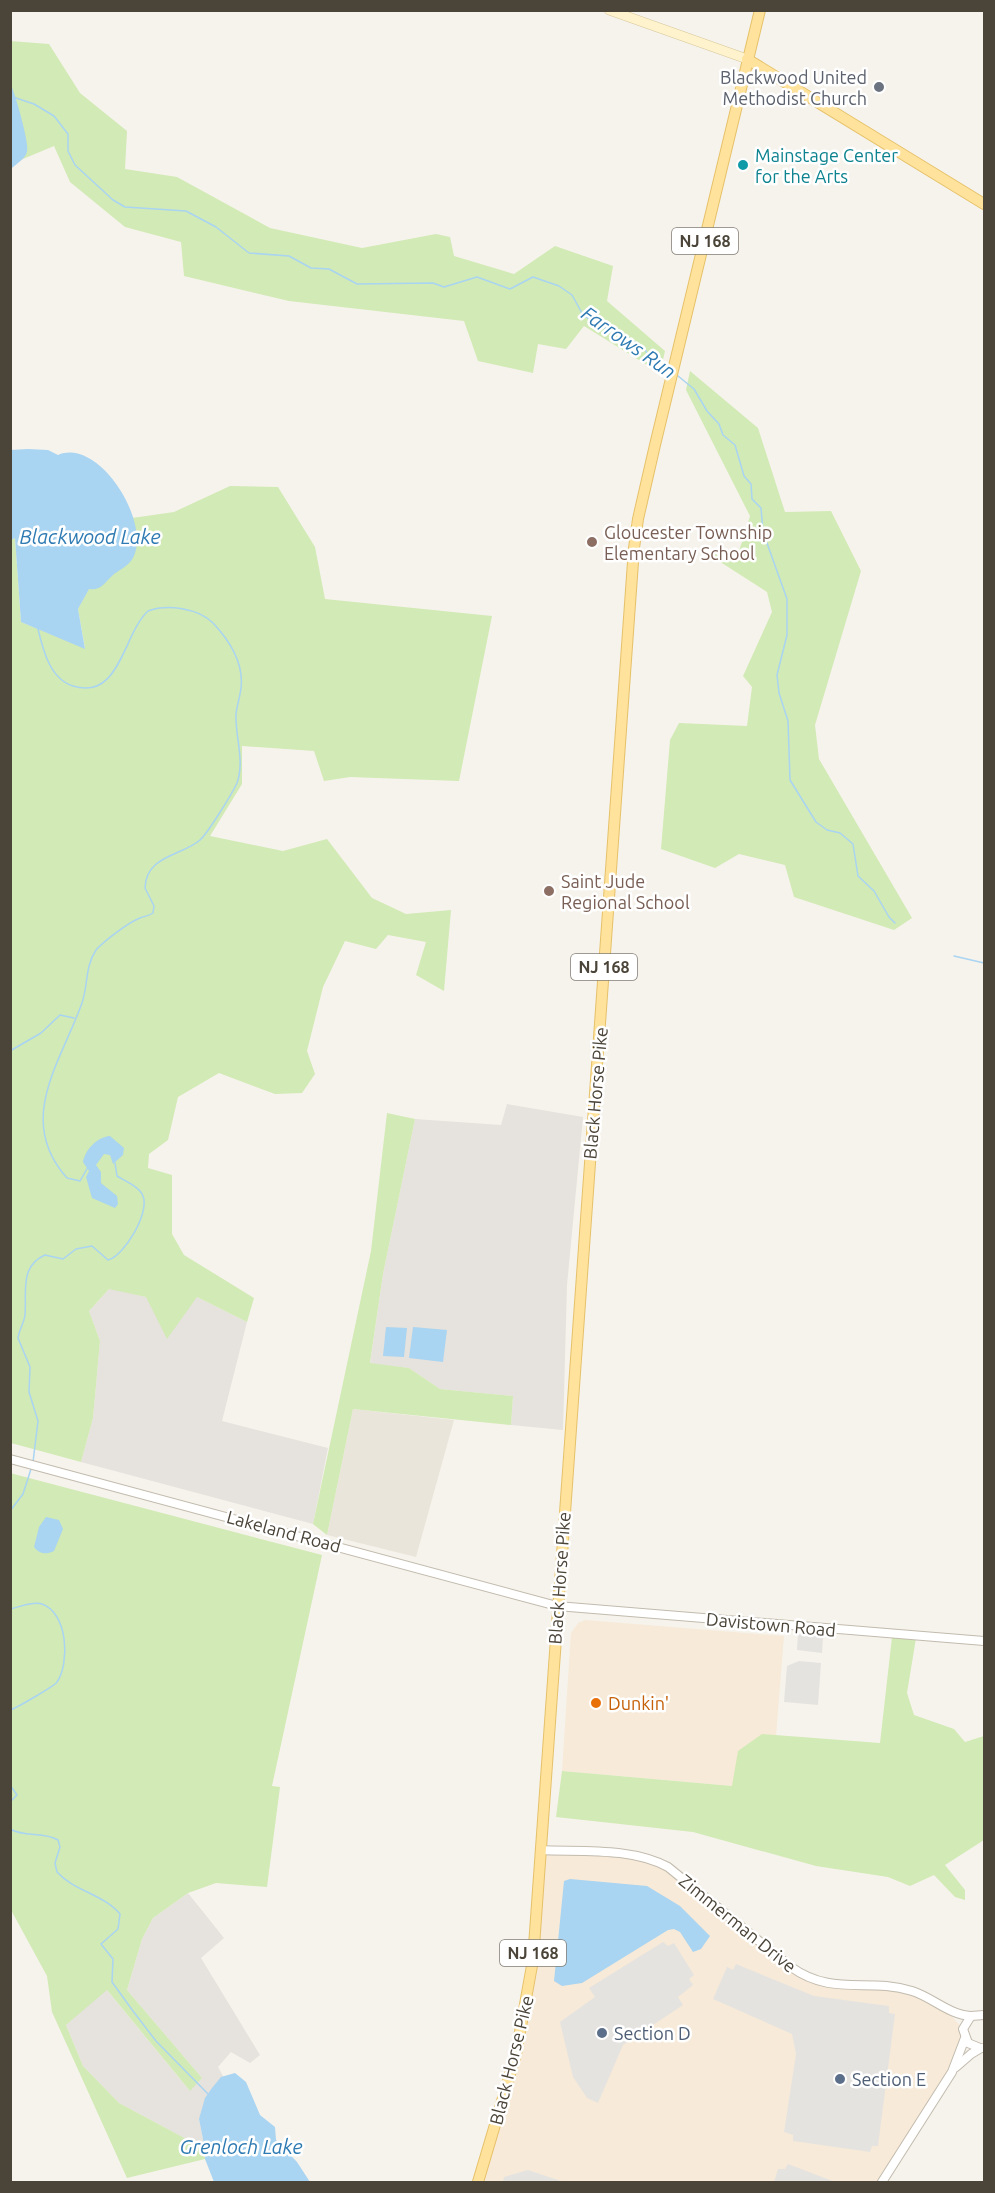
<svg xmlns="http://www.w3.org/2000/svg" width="995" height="2193" font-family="Ubuntu,sans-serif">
  <rect width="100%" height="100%" fill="#f6f3ec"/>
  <path fill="#eae5da" d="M353,1409L454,1420L416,1557L327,1535Z"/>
  <g fill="#f7ead8">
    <path d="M585,1620L784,1636L776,1736L762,1734L732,1786L562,1771L571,1633L578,1623Z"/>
    <path d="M540,1850L653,1860L811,1979L904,1989L949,2013L963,2029V2047L882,2182H478L529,1990Z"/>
  </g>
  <g fill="#e6e2dd">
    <path d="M507,1104L583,1117L567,1285L563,1430L511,1425L513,1396L440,1389L409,1368L370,1364L383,1274L415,1119L501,1125Z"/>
    <path d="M110,1288L146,1297H197L247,1322L222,1421L328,1448L313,1524L81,1462L93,1418L100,1341L89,1311Z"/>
    <path d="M188,1893L224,1938L201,1958L260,2055L250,2063L231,2052L218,2067L223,2076L199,2119L205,2149L119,2103L83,2066L66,2025L106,1989L189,2090L202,2078L127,1990L142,1939L153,1918Z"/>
  </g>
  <g fill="#d2eab5">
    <path d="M10,41L49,44L80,93L127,131L125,169L177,177L270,228L362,248L436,234L450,237L454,256L514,274L555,246L613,266L607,301L665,351L660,373L584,326L566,349L538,344L533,373L478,361L464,321L289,301L184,276L181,242L125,227L70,182L54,146L11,164Z"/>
    <path d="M690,371L758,428L785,512L831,511L861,571L815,725L819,759L912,918L894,930L794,897L785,865L739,854L715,868L661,849L670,740L679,723L747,726L752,687L743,676L772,612L767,592L700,549L736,561L750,516L686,390Z"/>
    <path d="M230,486L278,487L315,547L325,599L492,616L459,781L350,777L324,781L314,751L242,746V784L210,836L283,851L327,839L372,898L406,914L451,910L444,991L416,975L426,942L388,935L376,949L345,941L323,987L307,1051L315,1074L302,1093L275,1094L219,1073L178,1097L168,1140L149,1154L148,1168L172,1175V1234L184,1255L254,1298L247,1322L197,1297L167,1339L146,1297L109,1289L89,1311L100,1341L93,1418L81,1462L11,1443L10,540L15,538L21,622L85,648L78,609L89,588L132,559V518L174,512Z"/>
    <path d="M387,1113L415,1119L383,1274L370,1363L409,1368L440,1389L513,1396L511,1425L353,1409L327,1535L313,1524L371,1251Z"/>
    <path d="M10,1473L322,1555L272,1786L280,1787L267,1887L216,1883L188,1893L153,1918L142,1939L127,1990L202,2078L190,2091L107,1990L66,2025L83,2066L119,2103L205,2149V2159L127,2178L52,2012L47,1976L11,1910Z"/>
    <path d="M892,1637L916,1638L907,1693L914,1715L954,1729L965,1742L984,1736V1840L945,1865L965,1890V1900L955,1897L934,1875L910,1886L888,1877L816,1866L693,1832L556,1817L562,1771L732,1786L738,1751L762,1734L880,1743Z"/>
  </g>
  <g fill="#e5e3e0">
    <path d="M798,1634L823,1637L822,1653L797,1650Z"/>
    <path d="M799,1661L821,1663L818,1705L784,1702L787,1666Z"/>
    <path d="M663,1942L668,1946L674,1943L694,1975L689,1979L693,1985L678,1997L683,2005L623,2045L598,2103L587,2098L573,2077L560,2022L595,1997L589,1988Z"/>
    <path d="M736,1964L814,1996L889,2006V2013L895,2014L878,2146H872L870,2152L793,2141V2135L784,2132L796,2054L792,2034L713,1999L727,1967L733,1970Z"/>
    <path d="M788,2164L835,2182H774L778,2169H785Z"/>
    <path d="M528,2170L564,2182H503L504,2177Z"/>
  </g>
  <g fill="#a9d4f2">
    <path d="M11,85C15,93 30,145 27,152C25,159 16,164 11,169Z"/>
    <path d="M28,449L48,450L58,455C99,437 152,523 133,558C128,567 118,570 112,576C104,583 101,591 89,589L78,609L85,649L21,622L15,538L11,540L10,450Z"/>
    <path d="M110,1136L124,1148L123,1155L113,1164L110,1155L104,1154L96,1165L101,1172V1183L117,1196L118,1204L115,1208L92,1198L86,1177L89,1171L83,1162C85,1150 97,1137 110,1136Z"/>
    <path d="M386,1327L407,1328L404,1357L383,1356Z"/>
    <path d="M413,1327L447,1330L443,1362L409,1358Z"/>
    <path d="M46,1517L59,1520L63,1529L54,1551C46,1555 39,1554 34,1547L39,1527Z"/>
    <path d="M570,1879L647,1886L680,1906L710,1936L701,1949L693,1952L680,1932L674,1929L668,1930L582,1983L562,1986L554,1981L564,1881Z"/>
    <path d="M235,2073L246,2082L260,2115L275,2127L276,2140L297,2162L310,2182H214L205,2159V2149L199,2119L205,2098L212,2088L221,2077Z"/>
  </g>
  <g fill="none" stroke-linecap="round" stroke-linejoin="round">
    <g stroke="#a9d4f2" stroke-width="1.5">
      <path d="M10,96L34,104L54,116L68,134V151L75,165L113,200L125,207L186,211L216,227L249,253L289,256L311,268L329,269L357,284L433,283L444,287L477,277L510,289L533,277L559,286L572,295L583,315L608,330L628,337L646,351L651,362L668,371"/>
      <path d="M678,376L694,389L707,411L719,424L723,435L735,445L744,476L751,484L752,499L761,508L763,532L787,599V635L777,675L779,693L788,721L790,780L816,822L827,830L840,833L853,844L858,876L874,891L889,917L895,923"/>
      <path d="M38,629C43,650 50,679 73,686C120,701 123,634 148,611C167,604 198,608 213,623C229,640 244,663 241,688C240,697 237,705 236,714C235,737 245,760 237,783C233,792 208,833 200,840C182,856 146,855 145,888L154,906L153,913C149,916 145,916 140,918C129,922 104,941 96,950C85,966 88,986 82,1003C61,1062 15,1120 67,1178L80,1181L88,1167"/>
      <path d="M954,956L984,963"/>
      <path d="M10,1051L41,1033L60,1015L74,1018"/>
      <path d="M33,1462L38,1421L29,1392L30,1367L18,1338C19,1330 24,1323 25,1315C27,1294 19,1266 45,1255L63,1259L76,1249L92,1246L108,1260C124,1256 150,1213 143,1196C140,1187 125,1181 117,1176L115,1163"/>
      <path d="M10,1511L23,1494L31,1469"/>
      <path d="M10,1609C20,1607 33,1601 42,1604C68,1613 70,1663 57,1682C56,1685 15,1709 10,1710"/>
      <path d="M10,1785L17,1795L10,1802"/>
      <path d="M10,1829C26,1838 43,1831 58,1840L60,1847L55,1863L57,1872C74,1891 103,1894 120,1914L118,1929L101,1944L113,1959L112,1982L133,2011L156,2041L208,2094"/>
    </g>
    <g stroke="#c2bbae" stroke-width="10">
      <g id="tertiary">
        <path d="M10,1459L557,1606L984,1641"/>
        <path d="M540,1850C581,1852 631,1847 668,1867L791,1967C833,1997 868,1977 912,1991C932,1997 949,2015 971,2016"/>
        <path d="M980,2048L968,2043L963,2029L971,2016L984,2015"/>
        <path d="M956,2067L971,2054L981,2048"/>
        <path d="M882,2182L952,2072L965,2038"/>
      </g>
    </g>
    <g stroke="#d6c79b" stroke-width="10">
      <path id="secondary" d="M609,10L747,59"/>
    </g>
    <g stroke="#e6c16a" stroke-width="12">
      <g id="primary">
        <path d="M747,59L984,204"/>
        <path d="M478,2182L516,2054L533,1960L634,548L638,519L655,445L760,10"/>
      </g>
    </g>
    <use href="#tertiary" stroke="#fff" stroke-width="8"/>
    <use href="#secondary" stroke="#fff3cd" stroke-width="9"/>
    <use href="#primary" stroke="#ffe39c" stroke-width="10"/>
  </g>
  <circle fill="#6b7280" stroke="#fff" stroke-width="2" cx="879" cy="87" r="6"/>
  <circle fill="#0f9aa8" stroke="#fff" stroke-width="2" cx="743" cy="165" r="6"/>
  <g fill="#8d6e63" stroke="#fff" stroke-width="2">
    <circle cx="592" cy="542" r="6"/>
    <circle cx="549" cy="891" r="6"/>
  </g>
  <circle fill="#e8710a" stroke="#fff" stroke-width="2" cx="596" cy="1703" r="6"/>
  <g fill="#5c6f8a" stroke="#fff" stroke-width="2">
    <circle cx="602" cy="2033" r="6"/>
    <circle cx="840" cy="2079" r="6"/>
  </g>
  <g text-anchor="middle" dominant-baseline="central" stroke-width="5" stroke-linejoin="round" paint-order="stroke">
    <g fill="#fff" stroke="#817c74" stroke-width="1.5">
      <rect x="672" y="228" width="66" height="26" rx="4.5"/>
      <rect x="571" y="954" width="66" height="26" rx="4.5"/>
      <rect x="500" y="1940" width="66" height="26" rx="4.5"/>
    </g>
    <g font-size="16" font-weight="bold" fill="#4b4439">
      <text x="705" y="241">NJ 168</text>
      <text x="604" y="967">NJ 168</text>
      <text x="533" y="1953">NJ 168</text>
    </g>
    <g font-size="18" fill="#5b616d" stroke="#fff" text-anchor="end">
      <text x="867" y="77">Blackwood United<tspan x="867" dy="21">Methodist Church</tspan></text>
    </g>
    <g font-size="18" fill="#0d838f" stroke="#fff" text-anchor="start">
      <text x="755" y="155">Mainstage Center<tspan x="755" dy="21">for the Arts</tspan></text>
    </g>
    <g font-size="18" fill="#785e54" stroke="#fff" text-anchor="start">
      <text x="604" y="532">Gloucester Township<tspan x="604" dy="21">Elementary School</tspan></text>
      <text x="561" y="881">Saint Jude<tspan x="561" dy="21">Regional School</tspan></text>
    </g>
    <g font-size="18" fill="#4b4439" stroke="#fff">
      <text transform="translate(595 1093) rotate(-85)">Black Horse Pike</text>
      <text transform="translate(284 1531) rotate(15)">Lakeland Road</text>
      <text transform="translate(559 1578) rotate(-86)">Black Horse Pike</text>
      <text transform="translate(771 1624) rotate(5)">Davistown Road</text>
      <text transform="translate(738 1923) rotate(39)">Zimmerman Drive</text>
      <text transform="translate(511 2060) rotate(-76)">Black Horse Pike</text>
    </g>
    <g font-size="18" fill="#c56008" stroke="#fff" text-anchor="start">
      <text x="608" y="1703">Dunkin'</text>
    </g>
    <g font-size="18" fill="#4e5e75" stroke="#fff" text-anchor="start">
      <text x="614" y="2033">Section D</text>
      <text x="852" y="2079">Section E</text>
    </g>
    <g font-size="20" font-style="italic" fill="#2e7ab2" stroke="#fff">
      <text transform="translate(629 342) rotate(35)">Farrows Run</text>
      <text x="90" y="536">Blackwood Lake</text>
      <text x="241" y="2146">Grenloch Lake</text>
    </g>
  </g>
  <rect width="995" height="2193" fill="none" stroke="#4b4439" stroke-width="24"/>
</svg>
